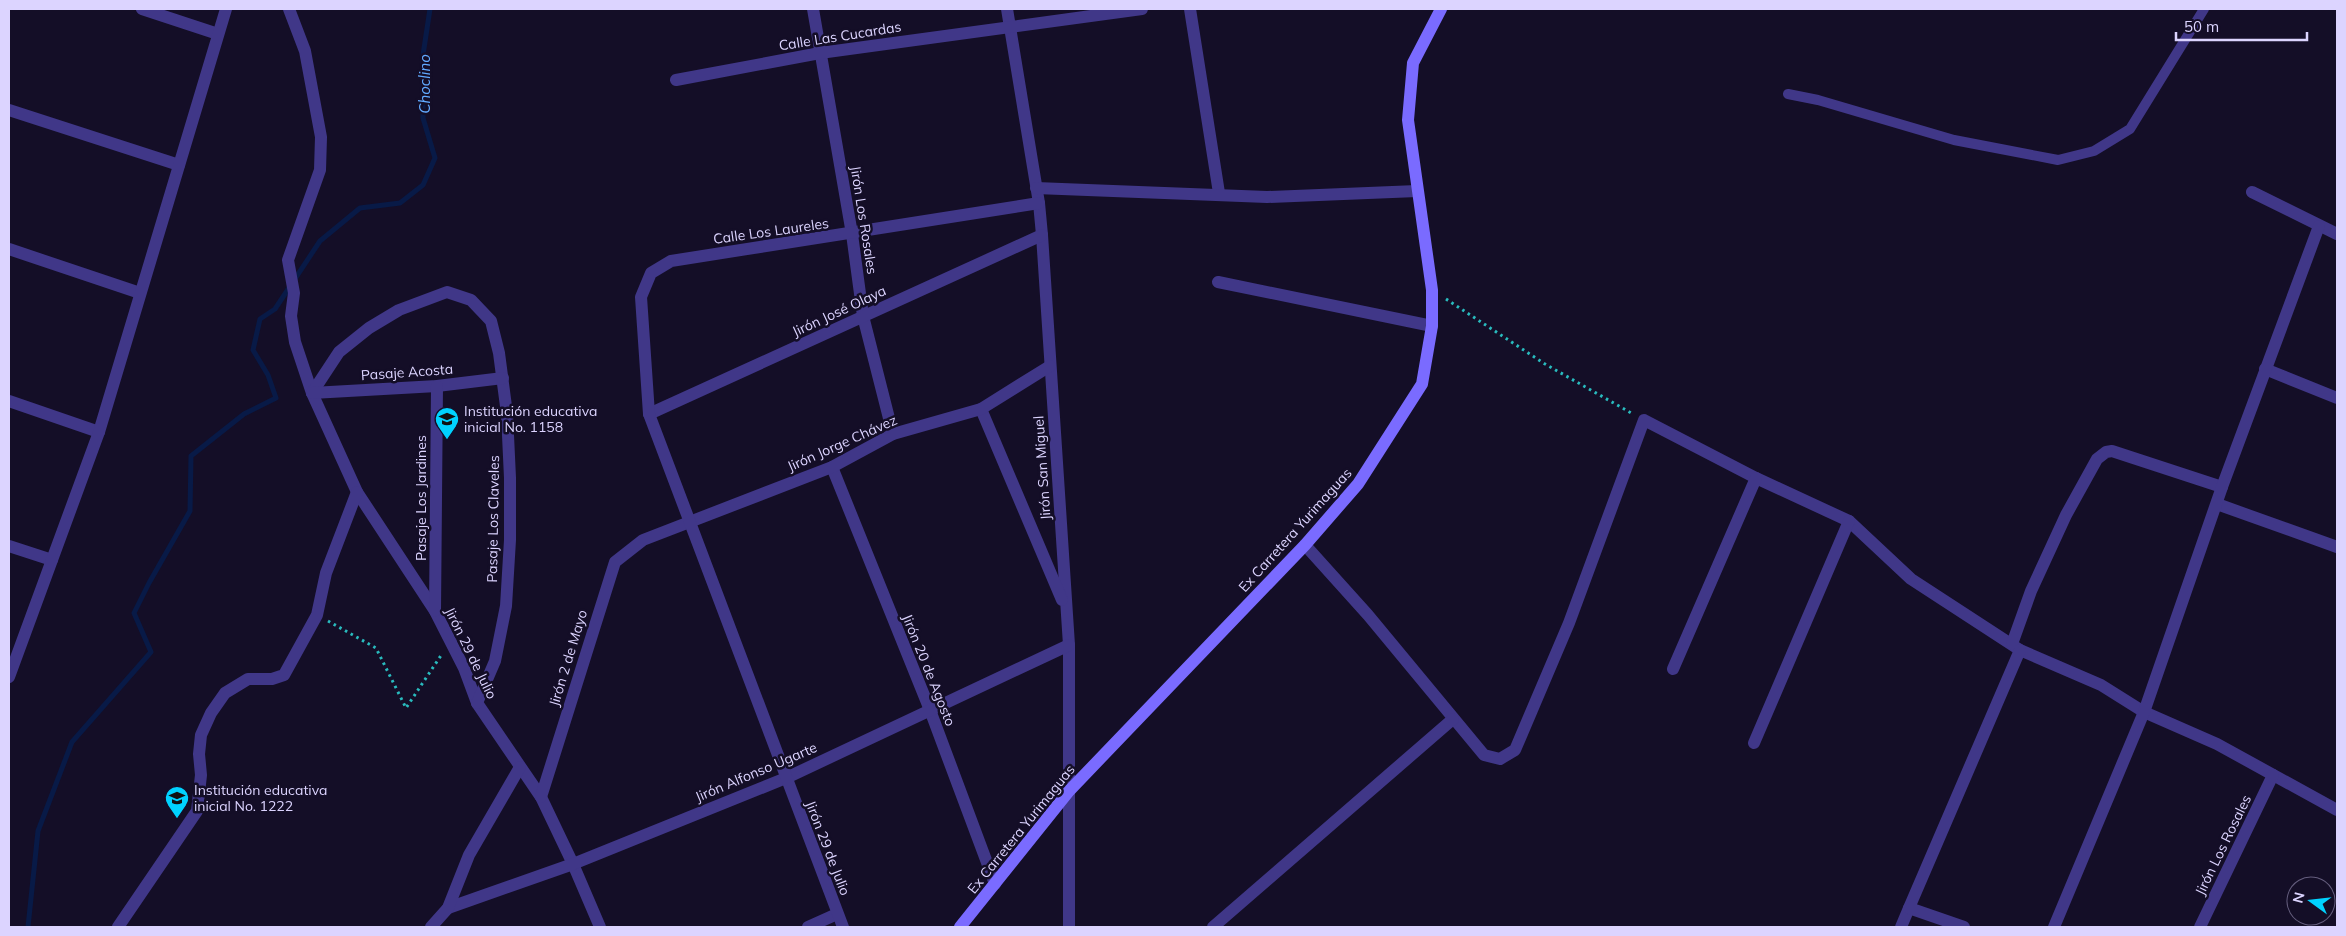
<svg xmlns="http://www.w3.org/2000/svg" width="2346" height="936" font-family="Mulish,sans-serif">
  <rect width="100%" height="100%" fill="#140e27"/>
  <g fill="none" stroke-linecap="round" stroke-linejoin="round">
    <path stroke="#081a47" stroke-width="5" d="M28,927L38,831L72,742L151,652L134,613L149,583L190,511L191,456L244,414L276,398L268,375L253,350L260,319L275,309L320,241L360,208L400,203L423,185L435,158L423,118V55L430,9"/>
    <g stroke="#29bbbe" stroke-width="3" stroke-dasharray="2.5 4" stroke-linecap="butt">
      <path d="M1446,299L1545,364L1633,414"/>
      <path d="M328,621L376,648L406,708L442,654"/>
    </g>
    <path stroke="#403788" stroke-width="10" d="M1788,94L1818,100L1954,140L2058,160L2094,151L2130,129L2204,9"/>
    <g stroke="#403788" stroke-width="12">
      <path d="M142,9L218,34"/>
      <path d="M289,9L305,51L321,137L320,170L288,260L294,293L291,316L295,342L312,393L357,492L435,611L464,668L477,703L541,797L573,864L600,927"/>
      <path d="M813,9L852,234L863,316L893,434"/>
      <path d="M1007,9L1039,203L1042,235L1069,645V927"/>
      <path d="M1190,9L1219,193"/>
      <path d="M676,80L820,53L1142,9"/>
      <path d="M9,110L179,165"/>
      <path d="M1036,188L1267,197L1417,191"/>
      <path d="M2252,192L2337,234"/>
      <path d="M9,249L140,293"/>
      <path d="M1218,282L1432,326"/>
      <path d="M2265,369L2337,398"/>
      <path d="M312,393L339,352L369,328L399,310L447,292L471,300L491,321L499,353L507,414L510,478V540L506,606L495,661L477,703"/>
      <path d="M312,393L437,386L503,378"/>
      <path d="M9,401L99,432"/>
      <path d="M981,409L1062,600"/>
      <path d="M649,414L1042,235"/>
      <path d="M832,467L930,710L995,884"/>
      <path d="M2217,504L2337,547"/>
      <path d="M1305,545L1368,615L1484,755L1500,759L1515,750L1569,623L1644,420L1756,478L1849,521L1911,579L2020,650L2101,685L2144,712L2217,744L2337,810"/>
      <path d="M9,546L52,560"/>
      <path d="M435,611L437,386"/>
      <path d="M2012,644L2031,591L2066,515L2097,459L2106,452L2112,451L2222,487"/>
      <path d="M1673,669L1756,478"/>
      <path d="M9,677L99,432L226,9"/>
      <path d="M1754,743L1849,521"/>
      <path d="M541,797L615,562L643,540L832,467L893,434L981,409L1050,366"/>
      <path d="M448,908L573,864L786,778L1069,645"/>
      <path d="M118,927L197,811L201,775L199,754L201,735L211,713L225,693L248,679H272L284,675L317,615L326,573L357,492"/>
      <path d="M431,927L448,908L469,855L520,767"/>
      <path d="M808,927L837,914"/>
      <path d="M843,927L649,414L641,297L651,273L671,261L1039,203"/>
      <path d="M1213,927L1453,719"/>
      <path d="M1901,927L1909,908"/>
      <path d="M1964,927L1909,908L2020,650"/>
      <path d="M2054,927L2144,712L2222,487L2319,226"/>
      <path d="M2200,927L2273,775"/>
    </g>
    <path stroke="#7a6bff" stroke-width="12" d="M960,927L1069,791L1305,545L1358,484L1422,384L1432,326V290L1408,120L1413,63L1441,9"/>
  </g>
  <defs>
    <g id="school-pin" transform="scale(1.25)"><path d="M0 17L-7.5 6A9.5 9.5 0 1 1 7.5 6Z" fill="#00d2ff" stroke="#140e27"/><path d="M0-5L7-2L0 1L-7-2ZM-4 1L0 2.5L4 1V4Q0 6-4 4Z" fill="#111"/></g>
  </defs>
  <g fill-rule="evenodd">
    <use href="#school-pin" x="447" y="419"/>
    <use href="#school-pin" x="177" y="798"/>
  </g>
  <g text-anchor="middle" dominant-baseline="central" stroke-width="5" stroke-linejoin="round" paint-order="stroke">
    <g font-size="14" fill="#dcd4ff" stroke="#140e27">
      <text transform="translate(840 36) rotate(-9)">Calle Las Cucardas</text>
      <text transform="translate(864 220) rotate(81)">Jirón Los Rosales</text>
      <text transform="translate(771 231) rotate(-8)">Calle Los Laureles</text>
      <text transform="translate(839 311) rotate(-25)">Jirón José Olaya</text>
      <text transform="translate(407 372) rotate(-4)">Pasaje Acosta</text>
      <text transform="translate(842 443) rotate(-24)">Jirón Jorge Chávez</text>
      <text transform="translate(1042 468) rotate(-94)">Jirón San Miguel</text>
      <text transform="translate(421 498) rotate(-90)">Pasaje Los Jardines</text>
      <text transform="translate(493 519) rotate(-89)">Pasaje Los Claveles</text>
      <text transform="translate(1295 530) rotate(-48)">Ex Carretera Yurimaguas</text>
      <text transform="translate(471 653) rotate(64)">Jirón 29 de Julio</text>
      <text transform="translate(568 658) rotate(-73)">Jirón 2 de Mayo</text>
      <text transform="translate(929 670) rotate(68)">Jirón 20 de Agosto</text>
      <text transform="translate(756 772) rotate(-23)">Jirón Alfonso Ugarte</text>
      <text transform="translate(1021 829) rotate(-51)">Ex Carretera Yurimaguas</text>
      <text transform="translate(2223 845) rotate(-64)">Jirón Los Rosales</text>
      <text transform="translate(828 848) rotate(69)">Jirón 29 de Julio</text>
    </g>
    <g font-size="14" fill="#dcd4ff" stroke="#140e27" text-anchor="start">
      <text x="464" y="411">Institución educativa<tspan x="464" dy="16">inicial No. 1158</tspan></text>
      <text x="194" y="790">Institución educativa<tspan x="194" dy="16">inicial No. 1222</tspan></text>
    </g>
    <g font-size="15" font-style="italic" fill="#62aaff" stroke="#140e27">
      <text transform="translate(424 84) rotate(-90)">Choclino</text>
    </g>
  </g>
  <rect width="2346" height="936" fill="none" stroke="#dcd4ff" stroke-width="20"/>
  <g transform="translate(2311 901) rotate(285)"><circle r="24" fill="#140e27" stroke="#645d7d"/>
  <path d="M0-4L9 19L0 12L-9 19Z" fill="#00d2ff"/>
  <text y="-8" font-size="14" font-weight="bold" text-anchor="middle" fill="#dcd4ff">N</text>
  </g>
  <path d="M2176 32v8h131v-8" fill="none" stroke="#dcd4ff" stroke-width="2.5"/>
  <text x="2184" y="32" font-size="15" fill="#dcd4ff" stroke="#140e27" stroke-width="4" paint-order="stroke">50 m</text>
</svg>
